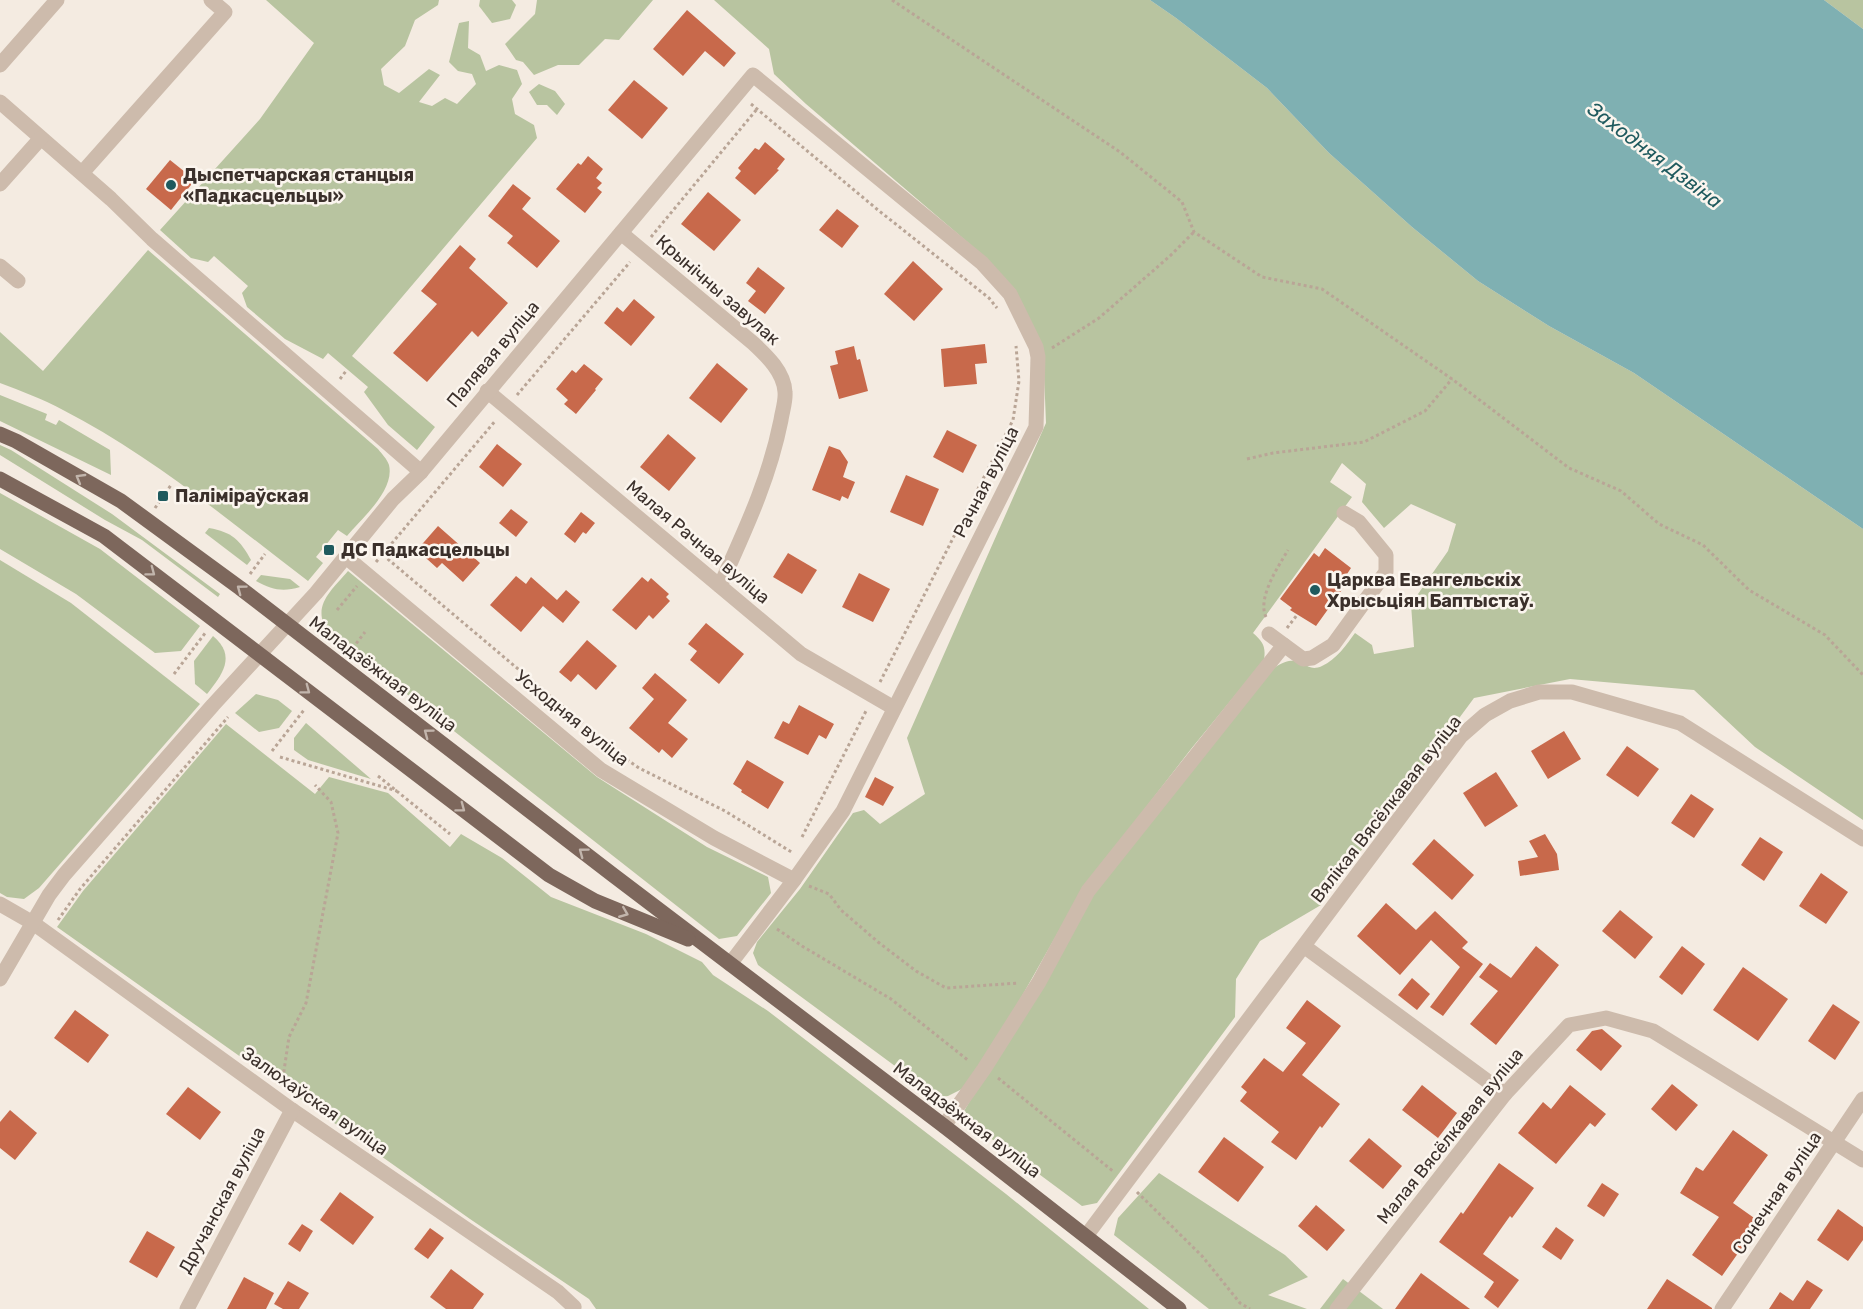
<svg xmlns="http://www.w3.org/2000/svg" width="1863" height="1309" font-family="Rubik,sans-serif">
  <rect width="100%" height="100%" fill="#f4ebe1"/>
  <g fill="#b8c4a0">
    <path d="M266,0H439L438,5L415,20L405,46L381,69L384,85L399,93L429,69L440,75L419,102L432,106L445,98L457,104L476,84L472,74L458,71L449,62L459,23L469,21L468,48L480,55L486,71L499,65L517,70L522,84L512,99L515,114L534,125L537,138L352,356L435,427L417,450L388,425L364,392L368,387L328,353L323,359L285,339L247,307L242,293L248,286L214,256L208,262L191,258L160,230L260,119L314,43Z"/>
    <path d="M480,0H512L516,5L510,19L492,23L479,6Z"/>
    <path d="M537,0H653L619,40L605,39L579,65H558L534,75L523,62L516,60L505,44L535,14Z"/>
    <path d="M714,0H1150L1176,18L1267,88L1329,153L1412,227L1478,281L1549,326L1634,373L1863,529V820L1755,747L1694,690L1570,679L1474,698L1321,905L1260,941L1236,979L1235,1017L1097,1203L1082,1206L969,1122L964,1111L1093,893L1274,668C1303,649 1303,675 1322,666C1336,660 1347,644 1355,633L1372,645L1374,654L1414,647L1411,604L1448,551L1456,524L1411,504L1384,528L1362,502L1366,484L1342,463L1330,482L1352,497L1253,633C1263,642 1266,646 1264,660L1191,749L1082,890L1001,1033L964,1088L948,1096L940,1097L933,1094L758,965L753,953L757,942L800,889L853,813L864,810L880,824L925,794L907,738L1046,423L1043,349L986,258L806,104L774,74L769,49Z"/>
    <path d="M1824,0H1863V29Z"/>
    <path d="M539,84L555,91L565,104L557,115L547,105H537L529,92Z"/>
    <path d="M148,250L378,449C382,454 387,459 389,465C395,490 362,518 347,536L338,530L316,557L323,563L308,581C229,521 151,455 63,410C43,399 21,391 0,383V332L43,371Z"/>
    <path d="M0,395L47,414L45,420L56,425L59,420L110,450L111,475L0,421Z"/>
    <path d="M0,445L11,450L112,514L220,594L218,597L142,540L105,520L0,455Z"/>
    <path d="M0,493L100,549L200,626L181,651L155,653L76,594L0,549Z"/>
    <path d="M209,528C232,532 240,540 251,560L247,565L205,533Z"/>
    <path d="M0,560L71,603L200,704L39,888L24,899L7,897L0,893Z"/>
    <path d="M348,571L597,777L707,847L768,877L771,893L737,936L719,939L329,633C310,607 331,591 348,571Z"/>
    <path d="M261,575L290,579L300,587C283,592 272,590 256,581Z"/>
    <path d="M213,636C237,656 222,675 207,694L195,684L194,661Z"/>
    <path d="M256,694L278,700L292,711L279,728L259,732L235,713Z"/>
    <path d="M306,723L371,779L308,760L294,750V738Z"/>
    <path d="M226,724L315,794L329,777L388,793L450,847L461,834L502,858L551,897L646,934L702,962L713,975L768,1011L1006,1194L1149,1309H596L589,1299L470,1219L57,927L83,891Z"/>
    <path d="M1159,1173L1285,1255L1308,1277L1268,1295L1307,1309H1209L1114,1235L1118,1218Z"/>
    <path d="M1343,1279L1383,1309H1320Z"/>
  </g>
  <path fill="#7fb0b2" d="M1150,0H1824L1863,29V529L1634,373L1549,326L1478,281L1412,227L1329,153L1267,88L1176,18Z"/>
  <g fill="#c8694b">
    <path d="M687,10L736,53L724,67L705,51L683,76L653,49Z"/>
    <path d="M634,80L668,108L642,139L608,110Z"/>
    <path d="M765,142L785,159L777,169L779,170L755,195L735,178L741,171L738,168L755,148L759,150Z"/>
    <path d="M588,156L603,169L596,178L602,183L597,188L602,192L585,213L556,189L578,163L581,165Z"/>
    <path d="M170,160L195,180L171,210L146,189Z"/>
    <path d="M513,184L531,198L522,209L560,241L537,268L507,243L513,236L488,216Z"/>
    <path d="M708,192L741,220L714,251L681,224Z"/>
    <path d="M837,209L859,226L842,248L819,230Z"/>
    <path d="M460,245L476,259L469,268L508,303L478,337L472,331L427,382L393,353L437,304L421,291Z"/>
    <path d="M913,261L943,289L914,321L884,294Z"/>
    <path d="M758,267L785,288L765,314L748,301L756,291L746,283Z"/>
    <path d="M634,299L655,317L631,346L604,323L617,307L623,312Z"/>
    <path d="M985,344L987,363L975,364L977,384L944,387L941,349Z"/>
    <path d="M854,346L857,360L860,359L868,391L839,399L830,366L838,364L835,351Z"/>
    <path d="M717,363L748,389L721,423L689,398Z"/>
    <path d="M584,364L603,379L595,389L596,390L576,414L564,404L568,400L556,389L572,370L576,373Z"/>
    <path d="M947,430L977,445L963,473L933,457Z"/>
    <path d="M668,434L696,458L669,491L640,467Z"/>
    <path d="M497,444L522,464L503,487L479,467Z"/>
    <path d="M829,446L840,450L848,462L843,477L855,482L848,499L842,496L840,501L812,490Z"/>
    <path d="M906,475L939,489L923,526L890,512Z"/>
    <path d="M511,509L528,522L516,537L499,523Z"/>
    <path d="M581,512L595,523L586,534L583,532L575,543L564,534Z"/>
    <path d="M438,526L480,563L463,582L442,563L437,568L417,550Z"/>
    <path d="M1325,548L1351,568L1345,577L1349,580L1316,626L1290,610L1292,608L1280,599L1314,553L1319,557Z"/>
    <path d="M788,553L817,570L802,594L773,577Z"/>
    <path d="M859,573L890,589L873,622L842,607Z"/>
    <path d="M516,576L526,584L531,577L557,600L566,590L580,602L563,623L543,606L521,632L490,605Z"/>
    <path d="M642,577L648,582L651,578L669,594L666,597L670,601L653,619L649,615L636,630L612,610Z"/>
    <path d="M706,623L744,654L719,684L690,660L697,651L688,644Z"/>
    <path d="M587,640L617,666L596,690L578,674L571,682L559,672Z"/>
    <path d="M655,673L687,700L668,723L688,739L672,758L662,749L659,753L629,728L654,699L642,688Z"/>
    <path d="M799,705L834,724L826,739L819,735L808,755L774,738L783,721L789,724Z"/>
    <path d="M1564,731L1581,759L1548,779L1531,751Z"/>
    <path d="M1627,746L1659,769L1638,797L1606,775Z"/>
    <path d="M747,760L784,782L768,809L741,792L742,790L733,784Z"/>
    <path d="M1496,772L1518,806L1485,827L1463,793Z"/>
    <path d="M875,777L894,787L883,806L865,797Z"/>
    <path d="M1691,794L1714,809L1694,838L1671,823Z"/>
    <path d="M1545,834L1557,854L1559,870L1520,876L1518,861L1538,857L1529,841Z"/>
    <path d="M1760,837L1783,852L1764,881L1741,865Z"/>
    <path d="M1434,839L1474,875L1452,900L1412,864Z"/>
    <path d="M1821,873L1848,892L1826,924L1799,906Z"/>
    <path d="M1386,903L1416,930L1435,911L1468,942L1462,948L1483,964L1443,1016L1430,1007L1460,967L1431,940L1400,975L1357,936Z"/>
    <path d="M1620,910L1653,937L1635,959L1602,931Z"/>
    <path d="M1536,946L1559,965L1496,1045L1470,1024L1498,991L1479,977L1490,963L1511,978Z"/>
    <path d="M1682,946L1705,964L1682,995L1659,977Z"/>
    <path d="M1743,967L1788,999L1758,1041L1713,1010Z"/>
    <path d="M1412,978L1430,994L1417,1010L1398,995Z"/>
    <path d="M1307,1000L1341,1026L1302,1075L1340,1104L1322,1128L1320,1126L1296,1160L1271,1142L1279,1132L1240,1101L1247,1092L1241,1087L1264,1058L1283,1072L1306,1043L1286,1028Z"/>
    <path d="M1833,1004L1860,1022L1835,1060L1808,1041Z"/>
    <path d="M75,1010L109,1035L88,1063L54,1038Z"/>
    <path d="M1602,1029L1622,1046L1601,1071L1576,1050L1592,1031Z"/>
    <path d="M1672,1084L1698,1105L1676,1131L1651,1109Z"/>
    <path d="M1422,1085L1457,1113L1438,1138L1402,1110Z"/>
    <path d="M1570,1085L1606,1114L1595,1127L1590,1123L1556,1164L1518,1133L1543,1102L1551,1109Z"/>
    <path d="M188,1087L221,1112L200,1140L166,1114Z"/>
    <path d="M10,1110L37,1133L15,1160L0,1148V1122Z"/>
    <path d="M1733,1130L1768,1155L1733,1203L1757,1220L1744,1236L1748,1239L1722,1276L1692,1255L1719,1217L1680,1193L1696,1167L1703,1171Z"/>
    <path d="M1224,1137L1264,1167L1238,1202L1198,1172Z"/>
    <path d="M1369,1138L1402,1166L1383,1189L1349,1161Z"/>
    <path d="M1499,1163L1534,1188L1512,1218L1510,1216L1483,1254L1519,1280L1498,1308L1484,1297L1494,1282L1439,1242L1461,1212L1463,1214Z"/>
    <path d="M1602,1183L1619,1194L1604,1217L1587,1206Z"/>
    <path d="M340,1192L374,1217L353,1245L320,1220Z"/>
    <path d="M1316,1205L1345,1230L1327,1251L1298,1226Z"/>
    <path d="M1838,1209L1863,1227V1240L1848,1261L1817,1240Z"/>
    <path d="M302,1224L313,1231L300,1252L288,1244Z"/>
    <path d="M1556,1227L1574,1240L1561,1260L1542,1247Z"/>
    <path d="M430,1228L444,1238L428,1259L414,1249Z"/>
    <path d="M147,1231L175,1247L157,1278L129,1262Z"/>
    <path d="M451,1269L484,1294L473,1309H446L430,1297Z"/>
    <path d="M1421,1273L1470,1309H1395Z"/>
    <path d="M244,1277L274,1293L266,1309H227Z"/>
    <path d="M1667,1279L1712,1308V1309H1647Z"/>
    <path d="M1807,1280L1823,1290L1810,1309H1769L1780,1292L1793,1301Z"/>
    <path d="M288,1281L309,1293L299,1309H283L274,1304Z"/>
  </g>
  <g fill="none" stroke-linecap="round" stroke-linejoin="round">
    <g stroke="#b9a596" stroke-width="3" stroke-dasharray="3 3" stroke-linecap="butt">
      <path d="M892,0L1120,152L1182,202L1194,232L1262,277L1322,289L1452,379L1569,468L1621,491L1659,524L1703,545L1749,590L1825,635L1863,675"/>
      <path d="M751,104L878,210L989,298L997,308"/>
      <path d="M651,237L757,109"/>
      <path d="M1052,348L1099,318L1170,256L1194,232"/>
      <path d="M340,379L346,371"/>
      <path d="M517,395L630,262"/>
      <path d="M1247,459L1273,453L1364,442L1425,411L1452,379"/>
      <path d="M155,508L171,485"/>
      <path d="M383,555L620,755L639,768L725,811L793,853"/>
      <path d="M376,562L496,420"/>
      <path d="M250,574L265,554"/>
      <path d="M337,610L357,586"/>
      <path d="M1266,617C1257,598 1278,567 1288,550"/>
      <path d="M1287,628L1297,615"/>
      <path d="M349,653L365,632"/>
      <path d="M174,674L206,632"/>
      <path d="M880,682L1013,420L1019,381L1016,346"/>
      <path d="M272,751L304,710"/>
      <path d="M280,757L397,791"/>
      <path d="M378,776L450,834"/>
      <path d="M802,837L867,709"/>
      <path d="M809,886L829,894L841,910L878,942L916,971L946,988L1019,983"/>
      <path d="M58,920L80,889L228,717"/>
      <path d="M777,929L802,946L891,999L969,1061"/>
      <path d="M998,1078L1114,1172"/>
      <path d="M282,1084L289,1037L306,1003L338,833L331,802L315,785"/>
      <path d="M1137,1192L1202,1256L1240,1303L1250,1309"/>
    </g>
    <g stroke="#cdbbac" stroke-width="15">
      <path d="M0,65L57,0"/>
      <path d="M0,102L111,199L152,239L421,472"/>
      <path d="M82,173L225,12L211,0"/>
      <path d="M0,184L41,138"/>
      <path d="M621,233L753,343C767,356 784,372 785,392C786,401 782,412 781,420C769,480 745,530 720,586"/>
      <path d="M0,266L18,281"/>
      <path d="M487,391L801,654L894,708"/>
      <path d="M346,557L601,770L714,838L794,880"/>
      <path d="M1269,634L1303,659L1312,658L1333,645L1386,572V555L1359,522L1344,513"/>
      <path d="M0,904L33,923L292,1110L558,1292L574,1307L573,1309"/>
      <path d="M1305,947L1505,1094"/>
      <path d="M0,979L49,895L64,875L213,705L316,593L393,499L421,472L753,75L982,263L1010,294L1036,347L1038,357L1036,427L843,811L794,880L730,964"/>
      <path d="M944,1126L984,1069L1039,982L1088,891L1284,645"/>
      <path d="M1086,1236L1461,736L1485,715L1510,701L1539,692H1572L1680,723L1863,839"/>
      <path d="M187,1309L292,1110"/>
      <path d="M1337,1309L1505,1094L1569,1025L1606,1018L1653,1031L1863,1160"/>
      <path d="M1722,1309L1863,1099"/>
    </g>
    <g stroke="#7d675c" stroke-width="15">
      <path d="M0,434L16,441L121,501L240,588L613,875L944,1126L1179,1309"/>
      <path d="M0,479L104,536L549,875L595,901L688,939"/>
    </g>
  </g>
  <defs><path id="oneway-chevron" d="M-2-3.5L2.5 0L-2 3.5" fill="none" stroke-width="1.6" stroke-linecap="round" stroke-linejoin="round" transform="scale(1.5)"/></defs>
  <g stroke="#c2b5ac">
    <use href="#oneway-chevron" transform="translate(80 478) rotate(-150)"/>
    <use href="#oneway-chevron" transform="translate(151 572) rotate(37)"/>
    <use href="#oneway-chevron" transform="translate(241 589) rotate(-143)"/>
    <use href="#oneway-chevron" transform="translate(306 690) rotate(37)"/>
    <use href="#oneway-chevron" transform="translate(428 733) rotate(-143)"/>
    <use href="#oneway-chevron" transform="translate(461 808) rotate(37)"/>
    <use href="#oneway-chevron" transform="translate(583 852) rotate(-143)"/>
    <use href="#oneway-chevron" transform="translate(624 913) rotate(22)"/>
  </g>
  <g fill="#1f5a5e" stroke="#fbf5ee" stroke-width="2">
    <circle cx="171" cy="185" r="6"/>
    <rect x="157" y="490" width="12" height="12" rx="3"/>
    <rect x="323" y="544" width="12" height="12" rx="3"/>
    <circle cx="1315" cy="590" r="6"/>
  </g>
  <g text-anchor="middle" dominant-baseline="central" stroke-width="5" stroke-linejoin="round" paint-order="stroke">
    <g font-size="18" font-weight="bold" fill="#3b302b" stroke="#fbf5ee" text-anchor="start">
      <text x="183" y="175">Дыспетчарская станцыя<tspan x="183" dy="21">«Падкасцельцы»</tspan></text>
      <text x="175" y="496">Паліміраўская</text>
      <text x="341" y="550">ДС Падкасцельцы</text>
      <text x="1327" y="580">Царква Евангельскіх<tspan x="1327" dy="21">Хрысьціян Баптыстаў.</tspan></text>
    </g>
    <g font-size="18" fill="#3b302b" stroke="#fbf5ee">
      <text transform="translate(718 290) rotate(41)">Крынічны завулак</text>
      <text transform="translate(493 354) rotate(-50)">Палявая вуліца</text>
      <text transform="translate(986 482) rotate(-63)">Рачная вуліца</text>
      <text transform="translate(698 542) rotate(40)">Малая Рачная вуліца</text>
      <text transform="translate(383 674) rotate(37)">Маладзёжная вуліца</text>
      <text transform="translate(572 718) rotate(39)">Усходняя вуліца</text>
      <text transform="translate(1386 809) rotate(-52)">Вялікая Вясёлкавая вуліца</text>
      <text transform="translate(315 1101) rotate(35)">Залюхаўская вуліца</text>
      <text transform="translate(967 1120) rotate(37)">Маладзёжная вуліца</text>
      <text transform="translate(1450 1136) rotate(-51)">Малая Вясёлкавая вуліца</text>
      <text transform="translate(1777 1193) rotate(-56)">Сонечная вуліца</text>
      <text transform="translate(222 1200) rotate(-62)">Дручанская вуліца</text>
    </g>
    <g font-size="20" font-style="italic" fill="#1f5a5e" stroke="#fbf5ee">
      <text transform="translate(1655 155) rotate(37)">Заходняя Дзвіна</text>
    </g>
  </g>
</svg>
